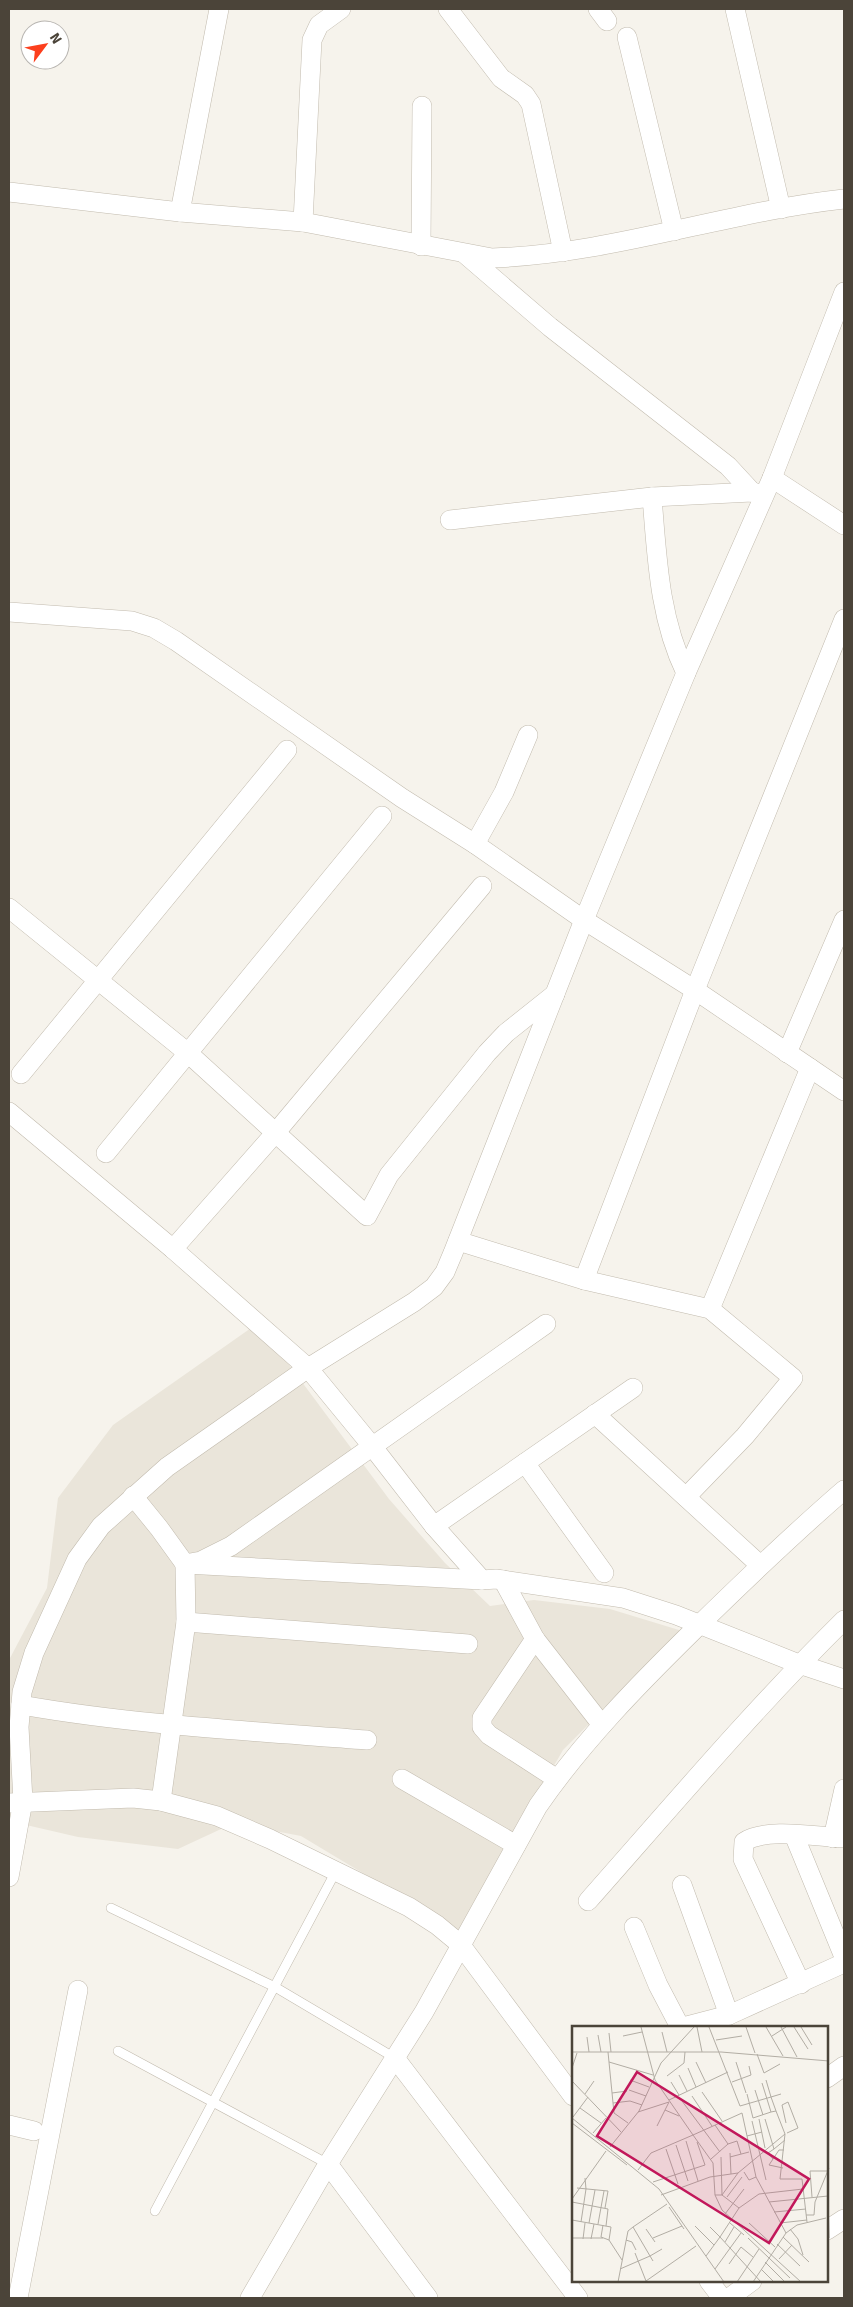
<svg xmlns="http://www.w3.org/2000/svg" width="853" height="2307" font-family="Signika,sans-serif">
  <rect width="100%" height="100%" fill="#f6f3ec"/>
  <path fill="#eae5da" d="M258,1323L389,1499L445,1563L490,1606L534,1600L610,1609L679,1630L685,1640L613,1700L563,1750L459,1931L301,1836L234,1823L178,1849L78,1837L9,1821V1660L47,1588L58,1498L113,1425Z"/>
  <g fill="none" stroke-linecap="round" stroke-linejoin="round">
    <g stroke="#c2bbae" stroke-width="10">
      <g id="service">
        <path d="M111,1908L275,1987L395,2058"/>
        <path d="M118,2051L328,2164"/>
        <path d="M155,2211L336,1871"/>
      </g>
    </g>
    <g stroke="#c2bbae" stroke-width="20">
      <g id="minor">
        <path d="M448,9L501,78L525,95L531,104L563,252"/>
        <path d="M598,9L607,21"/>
        <path d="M735,9L781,209"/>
        <path d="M627,37L674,231"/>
        <path d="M9,192L180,212L303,222L492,258C612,254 725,212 844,199"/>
        <path d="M180,212L219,9"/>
        <path d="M303,222L312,40L319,25L341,9"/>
        <path d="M421,246L422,106"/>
        <path d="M465,254L550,327L728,466L752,492"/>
        <path d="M772,478L844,525"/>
        <path d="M652,497C657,557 659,618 686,673"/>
        <path d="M450,520L652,497L752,492L761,494"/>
        <path d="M9,612L132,621L154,628L176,641L402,798L475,844L584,920L686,673L772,478L844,292"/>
        <path d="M475,844L504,792L528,735"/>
        <path d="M9,908L188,1053L367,1216L389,1175L487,1053L506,1033L555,994"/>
        <path d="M787,1053L844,920"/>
        <path d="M21,1074L287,750"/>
        <path d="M9,1112L173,1249L308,1368L372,1446L434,1526L482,1580L496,1579L623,1598L676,1615L799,1664L844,1679"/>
        <path d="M106,1153L382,816"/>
        <path d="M458,1241L584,1280L710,1309L793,1378L745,1436L686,1497"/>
        <path d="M173,1249L277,1131L482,886"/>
        <path d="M584,1280L695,990L844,619"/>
        <path d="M710,1309L810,1068"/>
        <path d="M595,1414L760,1565"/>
        <path d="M525,1463L604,1573"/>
        <path d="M133,1496L159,1528L185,1564L482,1580"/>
        <path d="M434,1526L633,1388"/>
        <path d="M503,1580L535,1639L602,1725"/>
        <path d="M186,1622L468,1644"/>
        <path d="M535,1639L482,1718V1727L489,1735L557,1779"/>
        <path d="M21,1705C135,1725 251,1731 367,1740"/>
        <path d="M402,1779L516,1845"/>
        <path d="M161,1801L186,1622L185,1564L201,1561L231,1546L546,1324"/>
        <path d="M9,1803L133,1798L161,1801L217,1816L270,1839L409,1907L437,1925L460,1944L573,2096"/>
        <path d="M794,1835L844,1957"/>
        <path d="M833,1838L844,1789"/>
        <path d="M9,1877L23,1801L19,1727L22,1692L34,1653L77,1559L101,1526L167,1467L308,1368L414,1302L434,1287L445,1272L453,1253L584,920L695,990L844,1091"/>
        <path d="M682,1885L729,2015"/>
        <path d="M588,1901C672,1806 754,1709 844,1620"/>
        <path d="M634,1927L658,1985L680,2027"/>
        <path d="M801,1984L743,1859L744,1842C766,1827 818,1837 844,1838"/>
        <path d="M683,2027L729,2015L844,1963"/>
        <path d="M395,2058L578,2298"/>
        <path d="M827,2078L844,2066"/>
        <path d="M9,2125L34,2131"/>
        <path d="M328,2164L428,2298"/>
        <path d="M827,2230L844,2219"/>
        <path d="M709,2281L722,2298"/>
        <path d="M18,2298L78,1990"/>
        <path d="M250,2298L328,2164L424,2012L538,1806C583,1741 638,1685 694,1630C743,1582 792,1535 844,1490"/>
        <path d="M729,2298L752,2281"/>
      </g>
    </g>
    <use href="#service" stroke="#fff" stroke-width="9"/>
    <use href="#minor" stroke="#fff" stroke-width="19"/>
  </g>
  <g transform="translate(572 2026)">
    <rect width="256" height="256" fill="#f6f3ec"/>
    <path fill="none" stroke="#b2ada4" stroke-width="1" d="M125,1L130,26M137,1L168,80L199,71L194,54M174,1L183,27M194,1L211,30M209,1L225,31M222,1L236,23M229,1L240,19M90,6L95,26M37,7L39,26M26,9L29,26M51,10L70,6M200,10L214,1M15,11L17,26M144,14L170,10M0,26H149L257,35M36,26L42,87L56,97M185,28L192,47L208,38M37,36L81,49M124,36L134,57M164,36L174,67M0,42L5,27M116,42L124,61M107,49L115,65M95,50L112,37L113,26M58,54L77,61M0,55L49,106M99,56L107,69M160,56L179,49L177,40M190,57L199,86L204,85L213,108L208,153H230L235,196M57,64L74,70M183,64L191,89M130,66L150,95M40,67L55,65M13,68L22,55M175,68L181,92L199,86M120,70L140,100M97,74L156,46M110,75L148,126M41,77L58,75L70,79M8,82L29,97M93,84L107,90M204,85L199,71L209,68M66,86L97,76M1,91L16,71M0,92L87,163L152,256M187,93L193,122M193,93L202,123L213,114M180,95L194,154M0,97L55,139M214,97L210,79L216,76L226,102L215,107M143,99L156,118M85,100L97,76M21,107L34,92M175,110L190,106M114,115L126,155M104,119L116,155M38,121L67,85L89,37L122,1M94,123L106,158M158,127L159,148M149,131L150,169L167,182M158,131L177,126M139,133L156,118L165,115L169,128M201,133L196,127L202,123M211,142L197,139L207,124H212M66,144L79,127L121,109L83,54L69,1M172,146L177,154L184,151M81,156L133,139L125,116M5,162L36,165L33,182M89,169L138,151L166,147L213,108M143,169H150L166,147M256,170L257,212M155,171L170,151M240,171L238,145H255M0,173L34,125M0,176L36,183L34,200M197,176L256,170M97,181L112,203M202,186L234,183M153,188L172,163M234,189H242L243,176L257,142M0,194L39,201L37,214L50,234M9,196L14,163L13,152M17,197L23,164M158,197L172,209M177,197L203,221M208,197L235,194M26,198L32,165M31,199L29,211L37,214M123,200L142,219M61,201L95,178M138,201L148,211L167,182L187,168L231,163M74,203L83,216M218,203L226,213L231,229M214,207L184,151L170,87L121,109L141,137L143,169L150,184L229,256M211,211L237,236M0,212H31M81,212L110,200M176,212L218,252M11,213L13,197M19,213L22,198M54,214L60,216L64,224M153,216L162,201M205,218L228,240M63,227L74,255L124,220M134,230L148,211L189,256M207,233L220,219M81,235L78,230L90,223M193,236L213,256M157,238L169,221L181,231M143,243L169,207M189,243L202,256M46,256L56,205L61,201L78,230L48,243M165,256L187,223M181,256L214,207L225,199L254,192"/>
    <path fill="#c2185b" fill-opacity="0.15" stroke="#c2185b" stroke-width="2.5" d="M65,46L237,153L197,217L25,110Z"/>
    <rect width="256" height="256" fill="none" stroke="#4b4439" stroke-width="2.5"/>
  </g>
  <rect width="853" height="2307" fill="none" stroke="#4b4439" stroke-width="20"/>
  <g transform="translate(45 45) rotate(58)"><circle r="24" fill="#ffffff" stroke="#b7b4b0"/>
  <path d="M0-4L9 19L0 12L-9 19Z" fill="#fc3f1d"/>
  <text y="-8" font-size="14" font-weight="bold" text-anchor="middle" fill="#4b4439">N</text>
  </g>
</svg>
